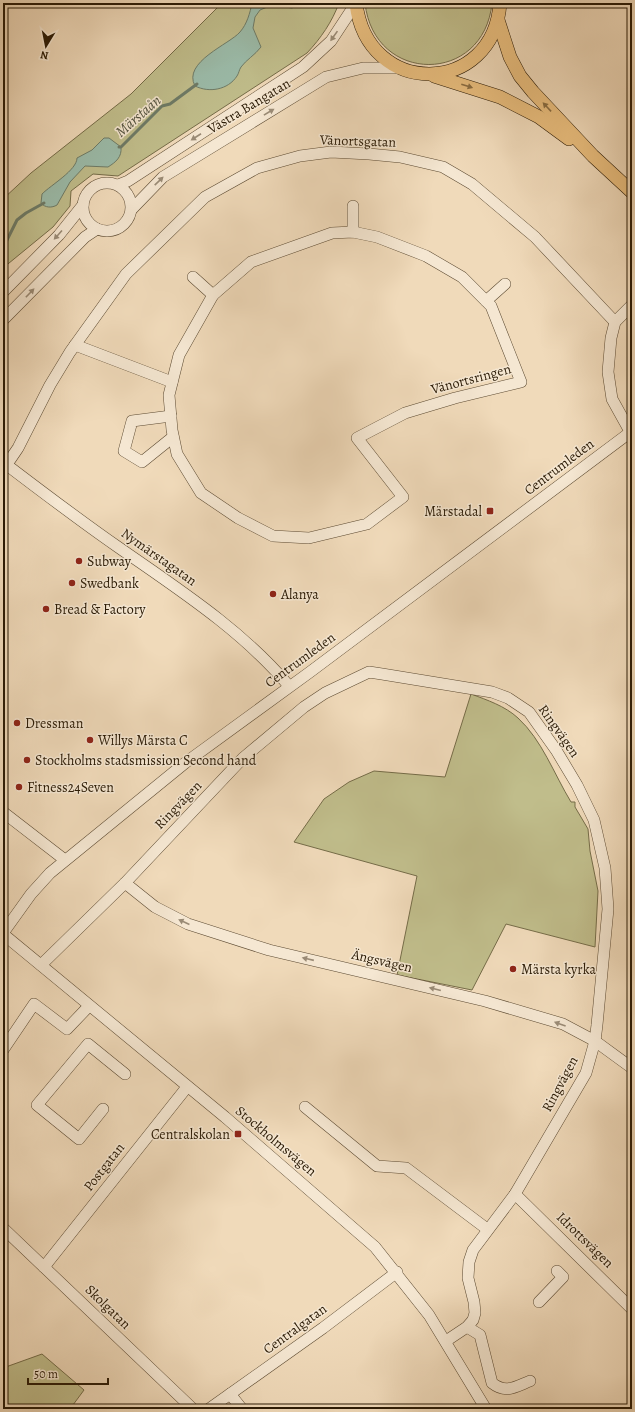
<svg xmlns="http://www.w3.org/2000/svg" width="635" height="1412" font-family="Alegreya,serif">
  <rect width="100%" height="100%" fill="#f0daba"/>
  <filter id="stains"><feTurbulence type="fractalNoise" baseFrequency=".005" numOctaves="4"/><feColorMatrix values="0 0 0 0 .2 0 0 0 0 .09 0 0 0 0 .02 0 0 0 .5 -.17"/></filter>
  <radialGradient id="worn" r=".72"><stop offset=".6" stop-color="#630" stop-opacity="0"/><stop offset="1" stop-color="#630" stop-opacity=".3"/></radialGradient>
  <g fill="#c0bd8b" stroke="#756c48">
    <path d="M222,3H339C332,22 321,38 307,53L118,176L93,174L71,191L70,206L53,227L3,268V199L31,173L131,94Z"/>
    <path d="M365,3H492C484,85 374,85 365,3Z"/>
    <path d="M471,694C487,700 505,706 518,718C542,740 554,774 571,802H575V807L588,829L590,851L598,891L595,947L506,924L472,990L397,975L417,876L294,842L324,799L349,782L374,771L445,777Z"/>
    <path d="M42,1354L84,1390L70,1409H3V1368Z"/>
  </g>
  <g fill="#9bbba9" stroke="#6e7b67">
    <path d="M252,3H302L292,8L272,5L260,10L255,17L253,28L261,47C255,55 246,60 241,67C239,70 239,73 237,76C228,90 209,93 195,86C182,62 230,44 240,32C247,24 250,13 252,3Z"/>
    <path d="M104,138H109L121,147C122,157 116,162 108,167L85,166L70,182L57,205C52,208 45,208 41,203L42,194C51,185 77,170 77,158L92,150Z"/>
  </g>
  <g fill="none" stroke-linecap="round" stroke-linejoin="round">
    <g stroke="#6e7b67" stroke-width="3">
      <path d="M119,147H121L162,106L170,104L197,84"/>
      <path d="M3,248L17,220L26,213L44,203"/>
    </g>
    <g stroke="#5c4a32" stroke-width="12">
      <g id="minor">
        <circle cx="107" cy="207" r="24"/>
        <path d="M118,185L128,181L303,67L331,41L356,3"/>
        <path d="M132,209L163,177L326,77L363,68H400"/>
        <path d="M353,232L377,237L426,256L462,277L491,306L521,382L455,398L405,413L357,438L403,497L367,524L309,538L273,536L238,518L201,493L177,454L172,430L169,395L179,355L213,295L251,262L332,233Z"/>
        <path d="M353,232V206"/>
        <path d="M193,277L213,295"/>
        <path d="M3,292L59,235L83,205"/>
        <path d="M486,301L505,284"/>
        <path d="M632,305L615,322L611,338L608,372L612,399L632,435"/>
        <path d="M3,320L85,237L97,229"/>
        <path d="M75,345L172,382"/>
        <path d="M171,416L132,421L124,451L142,462L173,437"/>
        <path d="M3,462C41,491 79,520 118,547C178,589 242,630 289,686"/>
        <path d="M3,470L18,448L50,385L70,352L126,274L205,197L257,168L300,156L331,152L369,154L400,157L443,167L472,184L535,237L615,322"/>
        <path d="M3,812L65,860"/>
        <path d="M125,883L155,907L188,924L269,950L485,1001L563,1024L595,1041L632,1068"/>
        <path d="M3,933L31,894L50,873L185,763L310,672L632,431"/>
        <path d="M3,934L225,1117L375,1247L429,1315L486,1409"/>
        <path d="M41,965L125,883L243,758L304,707L325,693L369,672L382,674L492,692L508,698L529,712L556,750L577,785L594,820L605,868L608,909L597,1025L595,1041L586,1073L515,1194L473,1250L469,1262L468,1278L474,1302L475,1313L473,1320L467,1327L446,1341"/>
        <path d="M3,1050L34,1004L67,1029L89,1006"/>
        <path d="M305,1107L377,1166L406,1168L487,1229"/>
        <path d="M103,1109L79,1139L37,1105L88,1044L125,1074"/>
        <path d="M515,1194L632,1309"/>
        <path d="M3,1228L193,1409"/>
        <path d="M44,1267L187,1087"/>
        <path d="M539,1302L563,1277L557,1271"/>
        <path d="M467,1327L480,1335L492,1383C506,1394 515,1387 530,1381"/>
        <path d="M230,1394L242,1409"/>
        <path d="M209,1409L323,1328L397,1272"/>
      </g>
    </g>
    <g stroke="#2a1a05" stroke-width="14">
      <g id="major">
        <path d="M356,3C367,99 494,96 500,3"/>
        <path d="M498,20L510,57L520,76L533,92L593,156L632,192"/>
        <path d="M434,76L500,97L539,117L569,139"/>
      </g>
    </g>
    <use href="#minor" stroke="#f5e7d2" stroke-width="11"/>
    <use href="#major" stroke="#e8bd7d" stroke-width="13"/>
  </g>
  <defs><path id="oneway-solid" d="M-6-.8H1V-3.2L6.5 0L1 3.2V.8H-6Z"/></defs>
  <g fill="#9a8b76">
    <use href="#oneway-solid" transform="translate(334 36) rotate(125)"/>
    <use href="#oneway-solid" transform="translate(269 112) rotate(-31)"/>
    <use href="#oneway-solid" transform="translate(196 137) rotate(147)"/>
    <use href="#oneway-solid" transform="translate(159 181) rotate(-44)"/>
    <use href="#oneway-solid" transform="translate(58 235) rotate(132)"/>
    <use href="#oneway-solid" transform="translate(30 293) rotate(-46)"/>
    <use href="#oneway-solid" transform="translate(184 922) rotate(-155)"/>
    <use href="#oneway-solid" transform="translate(308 959) rotate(-167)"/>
    <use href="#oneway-solid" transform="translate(435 989) rotate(-166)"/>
    <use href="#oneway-solid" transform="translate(560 1024) rotate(-160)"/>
  </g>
  <g fill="#896c41">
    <use href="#oneway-solid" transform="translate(467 86) rotate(18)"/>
    <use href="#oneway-solid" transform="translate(547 107) rotate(-133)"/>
  </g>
  <g fill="#8f2418" stroke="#f5e7d2" stroke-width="1.5">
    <rect x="486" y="507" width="8" height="8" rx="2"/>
    <circle cx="79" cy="561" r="4"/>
    <circle cx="72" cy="583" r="4"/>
    <circle cx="273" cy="594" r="4"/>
    <circle cx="46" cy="609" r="4"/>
    <circle cx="17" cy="723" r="4"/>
    <circle cx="90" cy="740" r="4"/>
    <circle cx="27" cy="760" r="4"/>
    <circle cx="19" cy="787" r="4"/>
    <circle cx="513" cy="969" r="4"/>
    <rect x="234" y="1130" width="8" height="8" rx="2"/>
  </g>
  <g text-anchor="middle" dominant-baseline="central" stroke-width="3" stroke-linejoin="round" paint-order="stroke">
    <g font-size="14" fill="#2a1a05" stroke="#f5e7d2">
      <text transform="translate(249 106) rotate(-31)">Västra Bangatan</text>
      <text transform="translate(358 141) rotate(2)">Vänortsgatan</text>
      <text transform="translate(471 379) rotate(-15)">Vänortsringen</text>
      <text transform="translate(559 467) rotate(-37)">Centrumleden</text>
      <text transform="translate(159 557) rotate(35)">Nymärstagatan</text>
      <text transform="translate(300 660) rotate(-36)">Centrumleden</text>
      <text transform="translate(559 731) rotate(55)">Ringvägen</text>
      <text transform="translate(178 805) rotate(-46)">Ringvägen</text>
      <text transform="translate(382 961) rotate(13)">Ängsvägen</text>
      <text transform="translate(560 1084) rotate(-62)">Ringvägen</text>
      <text transform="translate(276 1141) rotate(40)">Stockholmsvägen</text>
      <text transform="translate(104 1167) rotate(-52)">Postgatan</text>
      <text transform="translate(585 1240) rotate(44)">Idrottsvägen</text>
      <text transform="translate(108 1307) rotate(44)">Skolgatan</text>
      <text transform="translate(295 1329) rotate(-36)">Centralgatan</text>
    </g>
    <g font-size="14" fill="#2a1a05" stroke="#f5e7d2" text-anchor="start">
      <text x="482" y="511" text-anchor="end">Märstadal</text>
      <text x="87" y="561">Subway</text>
      <text x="80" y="583">Swedbank</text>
      <text x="281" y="594">Alanya</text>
      <text x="54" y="609">Bread &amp; Factory</text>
      <text x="25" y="723">Dressman</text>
      <text x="98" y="740">Willys Märsta C</text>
      <text x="35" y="760">Stockholms stadsmission Second hand</text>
      <text x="27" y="787">Fitness24Seven</text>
      <text x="521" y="969">Märsta kyrka</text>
      <text x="230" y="1134" text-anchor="end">Centralskolan</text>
    </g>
    <g font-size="15" font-style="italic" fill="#52523e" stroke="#f5e7d2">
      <text transform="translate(138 116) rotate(-41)">Märstaån</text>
    </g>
  </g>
  <rect width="635" height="1412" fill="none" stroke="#f0daba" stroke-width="16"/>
  <rect x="4" y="4" width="627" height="1404" fill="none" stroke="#2a1a05" stroke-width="2"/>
  <rect x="8" y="8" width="619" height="1396" fill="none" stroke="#2a1a05"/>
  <g transform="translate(46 46) rotate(190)" stroke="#f5e7d2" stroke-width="3" paint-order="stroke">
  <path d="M0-3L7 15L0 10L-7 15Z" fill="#2a1a05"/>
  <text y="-6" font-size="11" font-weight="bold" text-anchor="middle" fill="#2a1a05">N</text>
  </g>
  <path d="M28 1378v6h80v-6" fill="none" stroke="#2a1a05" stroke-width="2"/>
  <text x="34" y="1378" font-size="12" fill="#2a1a05" stroke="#f5e7d2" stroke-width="3" paint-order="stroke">50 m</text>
  <rect width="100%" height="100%" filter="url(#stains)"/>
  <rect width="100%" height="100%" fill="url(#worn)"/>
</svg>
